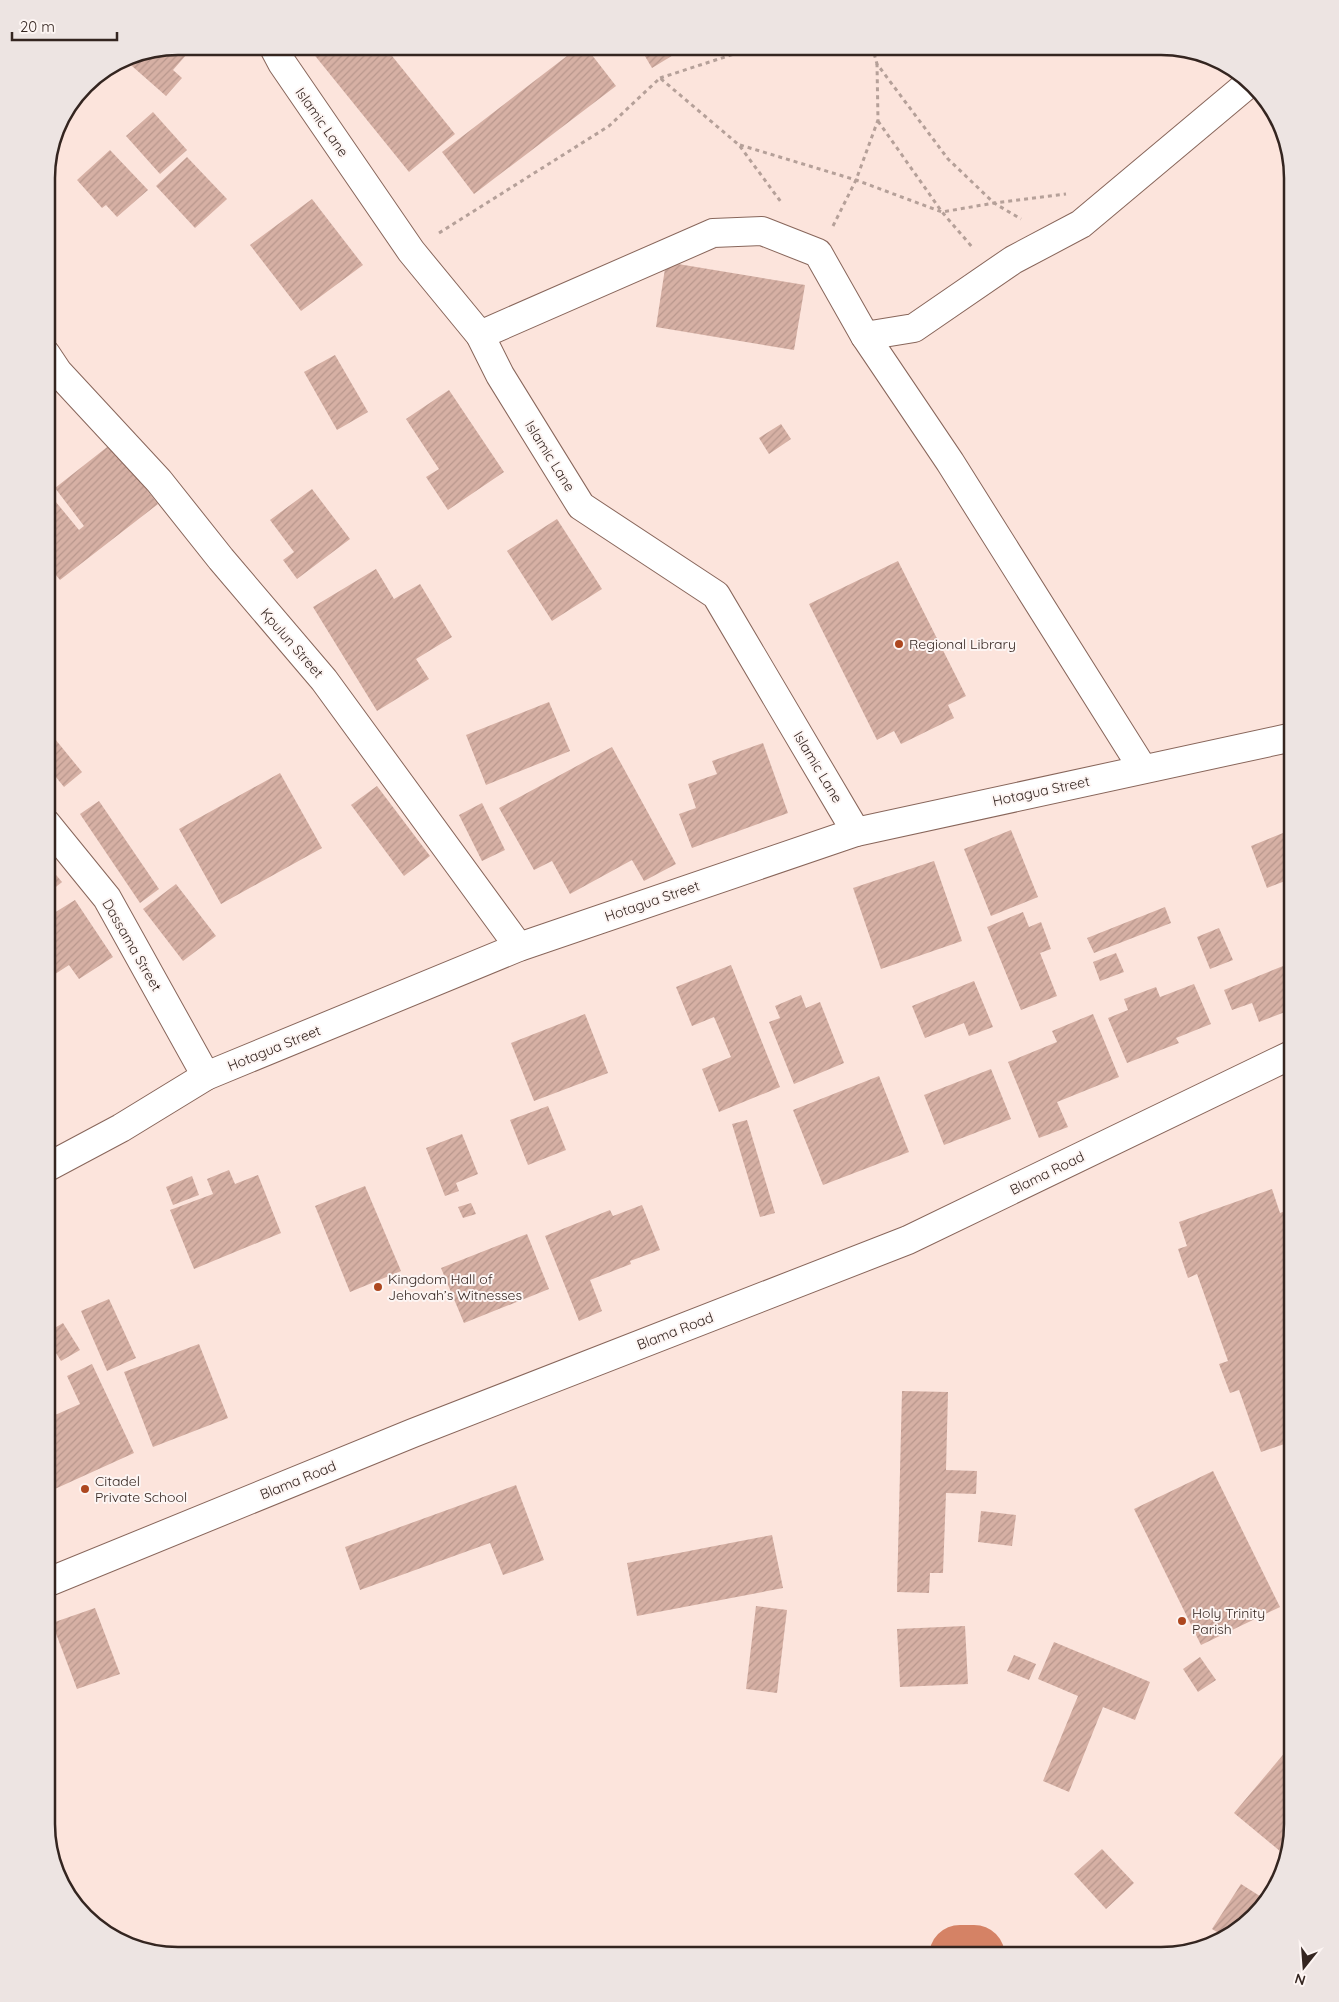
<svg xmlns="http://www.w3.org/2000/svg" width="1339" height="2002" font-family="Quicksand,sans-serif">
  <defs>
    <pattern id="building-hatch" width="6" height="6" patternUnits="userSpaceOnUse" patternTransform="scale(1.25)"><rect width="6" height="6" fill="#d6b0a4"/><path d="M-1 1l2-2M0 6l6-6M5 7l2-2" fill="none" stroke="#b8978d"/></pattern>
  </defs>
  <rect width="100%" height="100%" fill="#fce4dc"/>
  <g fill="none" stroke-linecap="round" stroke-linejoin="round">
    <path stroke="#d58265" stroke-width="62" d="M960,1956H974"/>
  </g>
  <g fill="url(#building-hatch)">
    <path d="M178,46H194L173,70L182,78L166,96L124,59L128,56Z"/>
    <path d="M196,46H212L205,54Z"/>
    <path d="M318,46H384L455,134L409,172L312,52Z"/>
    <path d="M580,46H585L616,86L474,194L442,152Z"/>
    <path d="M639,46H688L652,68Z"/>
    <path d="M153,112L187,150L160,174L126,136Z"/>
    <path d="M110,150L148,190L117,217L106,205L102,208L77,180Z"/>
    <path d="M187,157L227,199L195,228L156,186Z"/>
    <path d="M312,199L363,265L301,311L250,245Z"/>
    <path d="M666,262L805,285L794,350L656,327Z"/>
    <path d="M335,355L368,412L337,430L304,372Z"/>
    <path d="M449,390L504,472L448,510L426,477L439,469L406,419Z"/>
    <path d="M781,424L791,439L769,454L759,438Z"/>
    <path d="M111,444L158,504L60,580L46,563V490L79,530L84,526L55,488Z"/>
    <path d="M312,489L350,539L297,579L283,560L294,552L270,520Z"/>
    <path d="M557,519L602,589L552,621L507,551Z"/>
    <path d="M898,561L966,696L948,705L954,718L901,744L894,731L877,740L809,604Z"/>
    <path d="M376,569L394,599L420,584L452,637L416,659L429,679L377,711L313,607Z"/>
    <path d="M549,702L570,751L486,785L466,735Z"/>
    <path d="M46,728L82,772L64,787L46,765Z"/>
    <path d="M763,743L788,813L692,848L679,814L696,808L688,784L717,774L712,761Z"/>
    <path d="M612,747L676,864L644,881L632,860L570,894L552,861L534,870L499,808Z"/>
    <path d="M280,773L322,848L221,904L179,829Z"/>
    <path d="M377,786L430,856L404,876L351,805Z"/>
    <path d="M99,801L159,889L140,903L80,814Z"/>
    <path d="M482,803L505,850L482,861L459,815Z"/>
    <path d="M1293,829V878L1267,888L1251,846Z"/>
    <path d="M1011,830L1038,897L991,916L964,849Z"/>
    <path d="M934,861L962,941L881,969L853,888Z"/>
    <path d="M46,863L62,882L46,895Z"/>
    <path d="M176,884L216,936L183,961L143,909Z"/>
    <path d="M75,900L113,957L79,979L69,965L46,980V918Z"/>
    <path d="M1165,907L1171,923L1094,953L1087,938Z"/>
    <path d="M1023,912L1029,927L1041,922L1051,949L1040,953L1057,996L1021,1010L987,927Z"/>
    <path d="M1219,928L1233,960L1210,969L1197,937Z"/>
    <path d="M1116,953L1124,972L1100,981L1093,962Z"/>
    <path d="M1293,962V1009L1259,1022L1252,1003L1232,1010L1224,990Z"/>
    <path d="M731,965L780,1087L719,1112L702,1069L731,1057L714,1017L692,1026L676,987Z"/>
    <path d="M974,981L993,1027L969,1036L964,1023L925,1038L912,1006Z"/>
    <path d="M1194,984L1211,1024L1176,1038L1179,1043L1127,1063L1108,1018L1128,1010L1124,999L1156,987L1160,997Z"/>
    <path d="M801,995L806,1008L820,1002L844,1063L794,1084L769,1022L780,1018L775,1006Z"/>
    <path d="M585,1014L608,1073L534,1101L511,1043Z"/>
    <path d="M1093,1014L1119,1077L1057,1102L1068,1127L1039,1138L1008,1062L1057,1042L1052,1031Z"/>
    <path d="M991,1069L1011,1119L944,1145L924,1095Z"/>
    <path d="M879,1076L909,1152L823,1185L793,1110Z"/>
    <path d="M548,1106L566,1150L528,1165L510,1120Z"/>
    <path d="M747,1120L775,1213L760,1217L732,1124Z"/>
    <path d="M462,1134L478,1174L456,1183L459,1191L445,1196L426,1148Z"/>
    <path d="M229,1170L235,1184L258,1175L281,1233L194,1269L170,1210L213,1194L207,1179Z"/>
    <path d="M192,1176L199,1195L173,1205L166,1187Z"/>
    <path d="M365,1186L401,1271L350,1292L315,1206Z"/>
    <path d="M1272,1189L1280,1213L1293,1208V1240L1290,1241L1293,1249V1441L1261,1452L1239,1390L1230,1393L1219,1364L1228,1361L1197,1274L1188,1278L1178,1249L1187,1246L1179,1222Z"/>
    <path d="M471,1203L476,1214L463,1218L458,1207Z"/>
    <path d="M642,1205L660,1250L630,1261L631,1264L590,1280L602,1311L579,1321L545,1236L610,1210L613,1216Z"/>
    <path d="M527,1234L549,1289L464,1323L441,1268Z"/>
    <path d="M109,1299L136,1358L107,1371L81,1311Z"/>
    <path d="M63,1323L80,1350L61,1361L46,1337V1333Z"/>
    <path d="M199,1344L228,1418L153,1447L124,1372Z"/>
    <path d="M92,1364L134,1453L46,1493V1419L80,1404L67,1376Z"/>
    <path d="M902,1391L948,1392L946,1470L977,1471L976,1494L946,1493L943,1573H930L929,1593L897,1592Z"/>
    <path d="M1213,1471L1280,1607L1201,1645L1134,1509Z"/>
    <path d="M516,1485L544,1560L503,1575L490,1543L360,1590L345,1547Z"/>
    <path d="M981,1511L1016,1515L1012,1546L978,1542Z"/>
    <path d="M772,1535L783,1588L637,1616L627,1563Z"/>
    <path d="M756,1606L787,1610L777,1693L746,1689Z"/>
    <path d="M95,1608L120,1674L77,1689L52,1623Z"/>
    <path d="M965,1626L968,1684L900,1687L897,1629Z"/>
    <path d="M1054,1642L1150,1682L1135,1720L1103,1707L1069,1792L1043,1781L1078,1696L1038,1679Z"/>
    <path d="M1014,1655L1036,1664L1029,1680L1007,1671Z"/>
    <path d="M1200,1657L1216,1680L1198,1692L1183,1669Z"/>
    <path d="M1293,1743V1824L1288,1843L1281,1852L1234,1813Z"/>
    <path d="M1102,1849L1134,1883L1106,1909L1074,1874Z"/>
    <path d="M1241,1884L1266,1900L1227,1938L1212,1929Z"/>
  </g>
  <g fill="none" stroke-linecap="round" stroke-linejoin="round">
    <g stroke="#88665b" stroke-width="30">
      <g id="street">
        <path d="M273,46L282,63L411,251L480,335L500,375L581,506L716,595L856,832"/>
        <path d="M480,335L713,233L762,231L818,253L865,336L950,462L1143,769"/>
        <path d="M865,336L914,328L1013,260L1081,224L1248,84"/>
        <path d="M46,354L58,372L159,481L221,559L324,680L519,947"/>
        <path d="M46,823L107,898L206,1076"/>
        <path d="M46,1168L121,1128L206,1076L519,947L856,832L1293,737"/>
      </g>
    </g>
    <g stroke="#88665b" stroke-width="30">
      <path id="secondary" d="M46,1583L413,1433L908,1240L1293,1054"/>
    </g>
    <g stroke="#b5a099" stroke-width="3" stroke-dasharray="4 4" stroke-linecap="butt">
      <path d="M872,46L877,64L948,159L994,203L1021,219"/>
      <path d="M660,78L759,46"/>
      <path d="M878,121L942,212L973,248"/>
      <path d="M740,145L856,180L942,212L994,203L1066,194"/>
      <path d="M833,226L856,180L878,120L877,64"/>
      <path d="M439,233L609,126L660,78L739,145L781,202"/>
    </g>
    <use href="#street" stroke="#fff" stroke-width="28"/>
    <use href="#secondary" stroke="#fff" stroke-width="28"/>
  </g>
  <g fill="#ad471f" stroke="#fdf5f3" stroke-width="2">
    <circle cx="899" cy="644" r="5"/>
    <circle cx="378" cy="1287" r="5"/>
    <circle cx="85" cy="1489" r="5"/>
    <circle cx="1182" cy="1621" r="5"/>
  </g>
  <g text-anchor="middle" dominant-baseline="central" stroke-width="4" stroke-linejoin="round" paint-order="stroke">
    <g font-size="14" fill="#342520" stroke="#fdf5f3">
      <text transform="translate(322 122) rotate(55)">Islamic Lane</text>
      <text transform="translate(550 456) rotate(58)">Islamic Lane</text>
      <text transform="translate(292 643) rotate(49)">Kpulun Street</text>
      <text transform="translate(818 767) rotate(59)">Islamic Lane</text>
      <text transform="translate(1041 791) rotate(-12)">Hotagua Street</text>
      <text transform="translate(652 901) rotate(-19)">Hotagua Street</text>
      <text transform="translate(132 945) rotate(60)">Dassama Street</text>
      <text transform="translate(274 1048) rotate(-22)">Hotagua Street</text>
      <text transform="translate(1047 1173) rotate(-26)">Blama Road</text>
      <text transform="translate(675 1331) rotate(-21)">Blama Road</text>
      <text transform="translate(298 1480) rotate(-22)">Blama Road</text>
    </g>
    <g font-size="14" fill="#342520" stroke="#fdf5f3" text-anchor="start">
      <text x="909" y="644">Regional Library</text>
      <text x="388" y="1279">Kingdom Hall of<tspan x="388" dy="16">Jehovah’s Witnesses</tspan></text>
      <text x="95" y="1481">Citadel<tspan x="95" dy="16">Private School</tspan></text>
      <text x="1192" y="1613">Holy Trinity<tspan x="1192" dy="16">Parish</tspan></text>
    </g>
  </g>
  <path d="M0 0H1339V2002H0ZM178 55H1161A123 123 0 0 1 1284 178V1824A123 123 0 0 1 1161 1947H178A123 123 0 0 1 55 1824V178A123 123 0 0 1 178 55Z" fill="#ede4e2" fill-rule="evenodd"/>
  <path fill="none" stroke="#342520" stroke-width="2.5" d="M178 55H1161A123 123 0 0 1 1284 178V1824A123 123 0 0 1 1161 1947H178A123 123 0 0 1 55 1824V178A123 123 0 0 1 178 55Z"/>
  <g transform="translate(1304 1967) rotate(197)" stroke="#fdf5f3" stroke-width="4" paint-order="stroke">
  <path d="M0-4L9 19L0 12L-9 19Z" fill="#342520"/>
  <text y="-8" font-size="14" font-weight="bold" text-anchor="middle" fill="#342520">N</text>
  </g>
  <path d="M12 32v8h105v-8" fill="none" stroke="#342520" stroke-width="2.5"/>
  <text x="20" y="32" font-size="15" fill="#342520" stroke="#fdf5f3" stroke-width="4" paint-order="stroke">20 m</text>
</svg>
